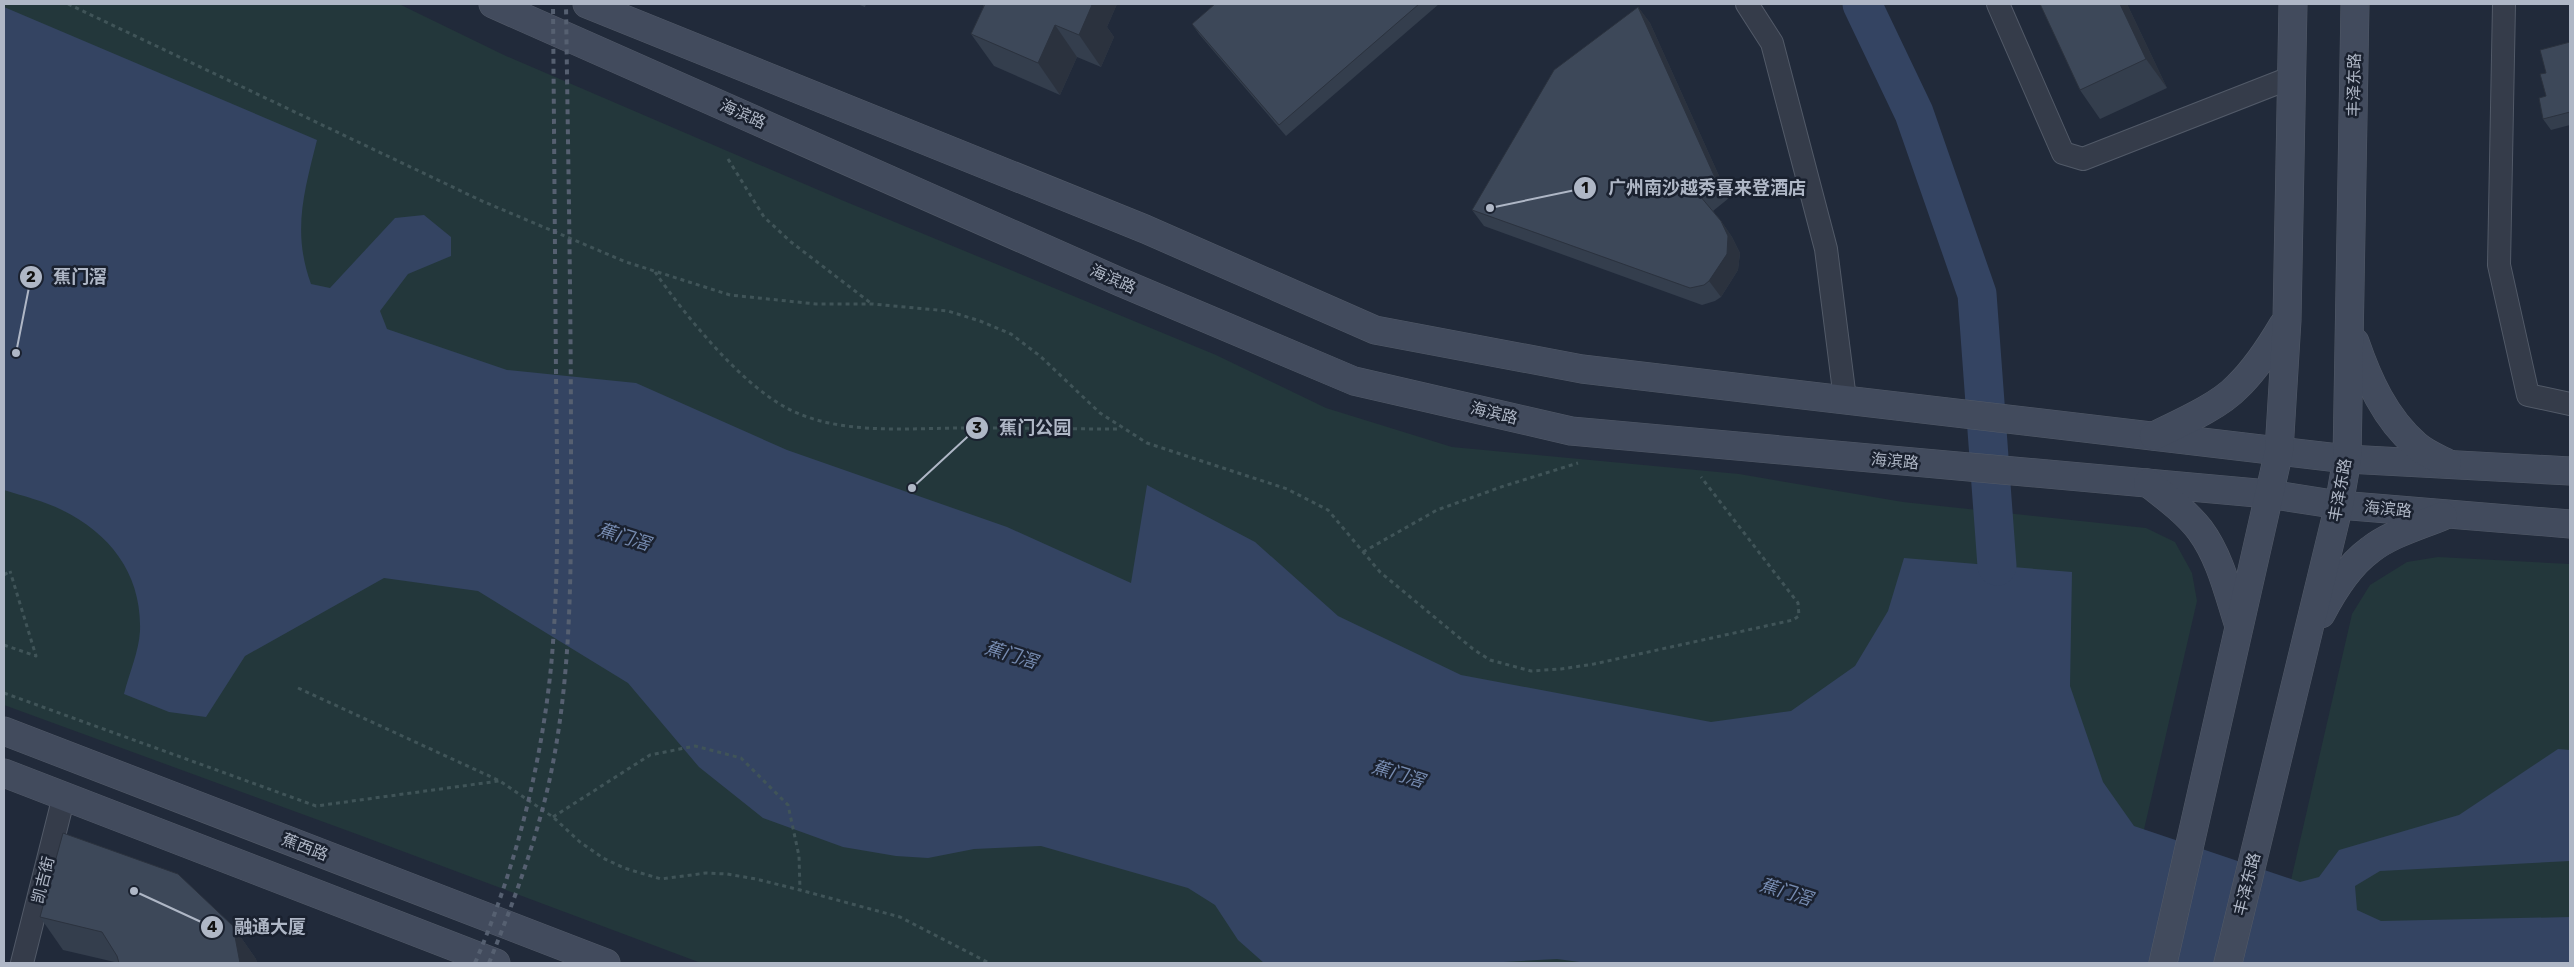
<svg xmlns="http://www.w3.org/2000/svg" width="2574" height="967" font-family="Rubik,'Noto Sans SC',sans-serif">
  <rect width="100%" height="100%" fill="#212a3a"/>
  <g fill="#23373b">
    <path d="M4,4H399L506,56L844,201L1216,355L1326,408L1452,447L1739,474L1903,502L2146,528L2175,542L2192,573L2197,601L2113,963H701L362,836L4,705Z"/>
    <path d="M2438,557L2570,564V963H2272L2352,614L2370,585L2407,562Z"/>
  </g>
  <path fill="#344462" d="M4,7L317,140C304,192 292,232 311,284L330,288L395,218L424,215L451,237V256L408,274L380,311L387,329L507,370L636,383L787,450L1007,527L1131,583L1147,485L1255,542L1338,616L1461,675L1711,722L1791,711L1855,666L1888,611L1904,558L2072,572L2070,686L2103,782L2134,826L2300,882L2319,877L2339,850L2459,815L2558,749L2570,750V861L2380,871L2355,886L2357,910L2381,921L2570,917V963H1587L1557,959L1486,963H1264L1238,940L1215,905L1188,888L1041,846L974,849L928,858L896,856L843,847L763,818L699,767L628,683L478,591L384,578L245,656L206,717L169,712L124,694C129,674 139,651 140,631C142,575 111,534 62,510C44,501 23,496 4,490Z"/>
  <g fill="none" stroke-linecap="round" stroke-linejoin="round">
    <path stroke="#344462" stroke-width="39" d="M1862,4L1914,113L1977,294L1997,566"/>
    <g stroke="#525a68" stroke-width="24">
      <g id="street">
        <path d="M1747,4L1772,43L1826,249L1845,399"/>
        <path d="M1998,4L2063,153L2083,159L2290,78"/>
        <path d="M2504,4L2499,265L2528,395L2570,404"/>
        <path d="M22,963L64,796"/>
      </g>
    </g>
    <g stroke="#525a68" stroke-width="29">
      <g id="secondary">
        <path d="M493,4L1120,282L1354,381L1571,431L2268,494L2339,505L2570,524"/>
        <path d="M587,4L1145,229L1375,330L1582,369L2347,459L2570,471"/>
        <path d="M2355,342C2368,380 2385,418 2416,445C2425,453 2437,458 2447,463"/>
        <path d="M2154,436C2178,424 2218,407 2237,387C2256,369 2270,347 2283,325"/>
        <path d="M2148,483C2167,498 2186,512 2200,530C2220,557 2228,592 2238,623"/>
        <path d="M2321,614C2333,591 2348,566 2370,550C2390,534 2419,526 2443,516"/>
        <path d="M4,731L606,963"/>
        <path d="M4,773L496,963"/>
        <path d="M2163,963L2279,451L2287,320L2293,4"/>
        <path d="M2228,963L2339,505L2347,459L2355,4"/>
      </g>
    </g>
    <g stroke="#405458" stroke-width="3" stroke-dasharray="4 4" stroke-linecap="butt">
      <path d="M68,4L482,201L626,262L730,295L816,304H873L948,311L980,321L1011,334L1040,356L1100,413L1147,443L1287,489L1328,510L1380,572L1473,649L1490,660L1531,671L1561,669L1594,664L1793,620L1799,616L1798,603L1701,477"/>
      <path d="M728,159L764,217L791,242L872,304"/>
      <path d="M655,272C685,315 739,382 785,407C837,436 906,428 963,428C1016,428 1069,429 1121,429"/>
      <path d="M1363,552L1437,510L1504,486L1578,463"/>
      <path d="M4,575L10,571"/>
      <path d="M4,645L36,656L10,571"/>
      <path d="M298,688L500,781L553,817L580,842L603,858L624,868L661,879L706,873L727,874L756,879L800,890L900,917L989,963"/>
      <path d="M4,693L316,806L499,781"/>
      <path d="M553,817L650,755L695,746L741,758L788,805L799,856L800,890"/>
    </g>
    <use href="#street" stroke="#353c4a" stroke-width="22"/>
    <use href="#secondary" stroke="#424b5d" stroke-width="28"/>
    <g stroke="#566071" stroke-width="4" stroke-dasharray="5 5" stroke-linecap="butt">
      <path d="M475,963C515,870 541,767 551,667C560,570 557,472 556,374C555,251 554,127 553,4"/>
      <path d="M489,963C512,906 534,847 548,787C573,676 571,561 571,448C571,300 568,152 566,4"/>
    </g>
  </g>
  <g fill="#343e4d">
    <path d="M857,4H866L865,7Z"/>
    <path d="M982,4H1117L1107,27L1114,37L1101,67L1077,57L1060,95L994,66L971,34L984,6Z"/>
    <path d="M1215,4H1439L1286,136L1199,34L1192,24Z"/>
    <path d="M2127,4L2167,88L2100,119L2080,90Z"/>
    <path d="M1638,7L1650,23L1729,198L1713,211L1721,221L1732,237L1740,253L1738,270L1721,297L1715,301L1702,305L1484,226L1472,210Z"/>
    <path d="M2570,42V125L2551,130L2543,119L2546,96Z"/>
    <path d="M40,917L233,926L256,959L257,963H119L63,950Z"/>
  </g>
  <g fill="#2b323e">
    <path d="M1084,4H1117L1107,27L1114,37L1101,67L1079,35Z"/>
    <path d="M2120,4H2127L2167,88L2146,59Z"/>
    <path d="M1638,7L1650,23L1729,198L1717,182Z"/>
    <path d="M1055,25L1077,57L1060,95L1038,63Z"/>
    <path d="M1721,221L1732,237L1740,253L1738,270L1721,297L1709,281Z"/>
    <path d="M233,926L256,959L257,963H240Z"/>
  </g>
  <g fill="#3d4859" stroke="#2b323e">
    <path d="M985,4H1088L1092,5L1079,35L1055,25L1038,63L971,34Z"/>
    <path d="M1215,4H1419L1279,125L1192,24Z"/>
    <path d="M2040,4H2120L2146,59L2080,90Z"/>
    <path d="M1638,7L1717,182L1700,196L1721,221L1728,236L1727,254L1709,281L1704,285L1690,288L1472,210L1554,70Z"/>
    <path d="M2570,42V112L2543,119L2539,98L2546,96L2540,74L2546,73L2540,50Z"/>
    <path d="M63,833L178,874L233,926L240,963H119L117,956L102,932L40,917Z"/>
  </g>
  <g text-anchor="middle" dominant-baseline="central" stroke-width="5" stroke-linejoin="round" paint-order="stroke">
    <g font-size="16" fill="#afb7c6" stroke="#1a212f">
      <text transform="translate(2354 85) rotate(-89)">丰泽东路</text>
      <text transform="translate(743 114) rotate(24)">海滨路</text>
      <text transform="translate(1113 279) rotate(24)">海滨路</text>
      <text transform="translate(1494 413) rotate(13)">海滨路</text>
      <text transform="translate(1895 461) rotate(5)">海滨路</text>
      <text transform="translate(2340 490) rotate(-80)">丰泽东路</text>
      <text transform="translate(2388 509) rotate(5)">海滨路</text>
      <text transform="translate(305 847) rotate(21)">蕉西路</text>
      <text transform="translate(43 880) rotate(-76)">凯吉街</text>
      <text transform="translate(2247 884) rotate(-76)">丰泽东路</text>
    </g>
    <g font-size="18" font-style="italic" fill="#768bb0" stroke="#1a212f">
      <text transform="translate(624 537) rotate(17)">蕉门滘</text>
      <text transform="translate(1011 655) rotate(17)">蕉门滘</text>
      <text transform="translate(1398 774) rotate(17)">蕉门滘</text>
      <text transform="translate(1786 892) rotate(17)">蕉门滘</text>
    </g>
  </g>
  <path fill="none" stroke="#afb7c6" stroke-width="2" d="M1490 208L1585 188M16 353L31 277M912 488L977 428M134 891L212 927"/>
  <g fill="#afb7c6" stroke="#1a212f" stroke-width="2">
    <circle cx="1490" cy="208" r="5"/>
    <circle cx="16" cy="353" r="5"/>
    <circle cx="912" cy="488" r="5"/>
    <circle cx="134" cy="891" r="5"/>
    <circle cx="1585" cy="188" r="12"/>
    <circle cx="31" cy="277" r="12"/>
    <circle cx="977" cy="428" r="12"/>
    <circle cx="212" cy="927" r="12"/>
  </g>
  <g font-size="15" text-anchor="middle" font-weight="bold" fill="#111">
    <text x="1585" y="193">1</text>
    <text x="31" y="282">2</text>
    <text x="977" y="433">3</text>
    <text x="212" y="932">4</text>
  </g>
  <g font-size="18" text-anchor="middle" font-weight="bold" fill="#afb7c6" stroke="#1a212f" stroke-width="5" stroke-linejoin="round" paint-order="stroke">
    <text x="1707" y="194">广州南沙越秀喜来登酒店</text>
    <text x="80" y="283">蕉门滘</text>
    <text x="1035" y="434">蕉门公园</text>
    <text x="270" y="933">融通大厦</text>
  </g>
  <rect width="2574" height="967" fill="none" stroke="#afb7c6" stroke-width="10"/>
</svg>
